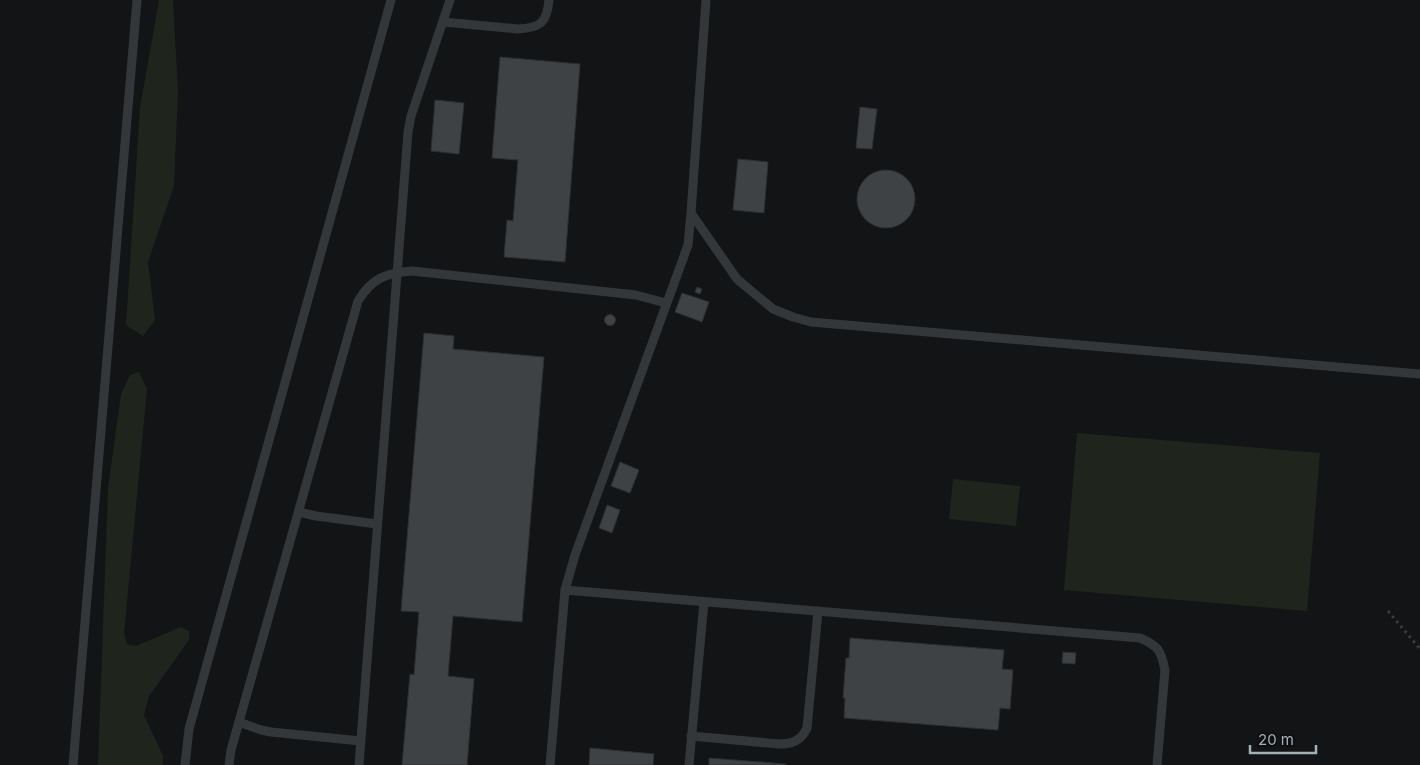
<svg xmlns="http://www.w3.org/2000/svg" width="1420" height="765" font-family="Inter,sans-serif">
  <rect width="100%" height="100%" fill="#131415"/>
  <g fill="#1f251d">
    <path d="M159,0H173L178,91L174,186L148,262L155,320L143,336L126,325L140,108Z"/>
    <path d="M139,372L147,389L124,634L127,644L136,646L181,627L189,631V640L149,696L144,715L163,756V765H98L108,488L121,394L130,375Z"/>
    <path d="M1077,433L1320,453L1307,611L1064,590Z"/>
    <path d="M953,479L1020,486L1016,526L949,519Z"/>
  </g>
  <g fill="#3f4245" stroke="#2d2f31">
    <path d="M500,57L580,64L565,262L504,257L507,220L513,221L518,160L492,158Z"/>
    <path d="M435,100L464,103L459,154L431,151Z"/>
    <path d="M860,107L877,109L872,149L856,148Z"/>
    <path d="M738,159L768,162L764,213L733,210Z"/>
    <circle cx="886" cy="199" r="29"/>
    <path d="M697,287L702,289L700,294L695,292Z"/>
    <path d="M682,293L709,302L702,322L675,312Z"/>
    <circle cx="610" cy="320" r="5.5"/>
    <path d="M424,333L454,336L453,349L544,357L522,622L453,616L448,676L474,679L467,765H402L410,674L414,675L419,612L401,611Z"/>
    <path d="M620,462L639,470L630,493L611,486Z"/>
    <path d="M607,505L620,510L612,533L599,528Z"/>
    <path d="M850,638L1004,650L1002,669L1013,670L1010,709L1000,708L998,730L844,718L845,698H843L846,658H849Z"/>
    <path d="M1063,652L1076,653L1075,664L1062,663Z"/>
    <path d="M590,748L654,754L653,765H589Z"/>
    <path d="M709,758L786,764L785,765H709Z"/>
  </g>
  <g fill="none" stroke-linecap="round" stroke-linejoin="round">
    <path stroke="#3a3e41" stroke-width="3" stroke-dasharray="2.5 4" stroke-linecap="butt" d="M1388,611L1420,649"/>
    <g stroke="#34373a" stroke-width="9">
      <path d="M706,0L691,213L737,279L773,309L793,317L811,322L1420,374"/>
      <path d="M443,22L518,29C540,28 547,23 549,0"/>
      <path d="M299,512L316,516L377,524"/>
      <path d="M565,590L1140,638C1159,646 1161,651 1165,670L1157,765"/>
      <path d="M239,722L261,730L271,732L361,741"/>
      <path d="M691,736L779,744C792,744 801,741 807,728L818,611"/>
      <path d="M73,765L137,0"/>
      <path d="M185,765L189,729L391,0"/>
      <path d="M229,765L231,750L358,301C372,278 386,273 412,271L636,295L666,303"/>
      <path d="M359,765L408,132L411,116L450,0"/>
      <path d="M550,765L565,590L575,555L688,245L691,213"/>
      <path d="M689,765L704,602"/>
    </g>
  </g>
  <path d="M1250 745v8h66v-8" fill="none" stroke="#a5b0b6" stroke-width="2.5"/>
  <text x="1258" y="745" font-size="15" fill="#a5b0b6" stroke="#0e0f10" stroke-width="4" paint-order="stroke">20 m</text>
</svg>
